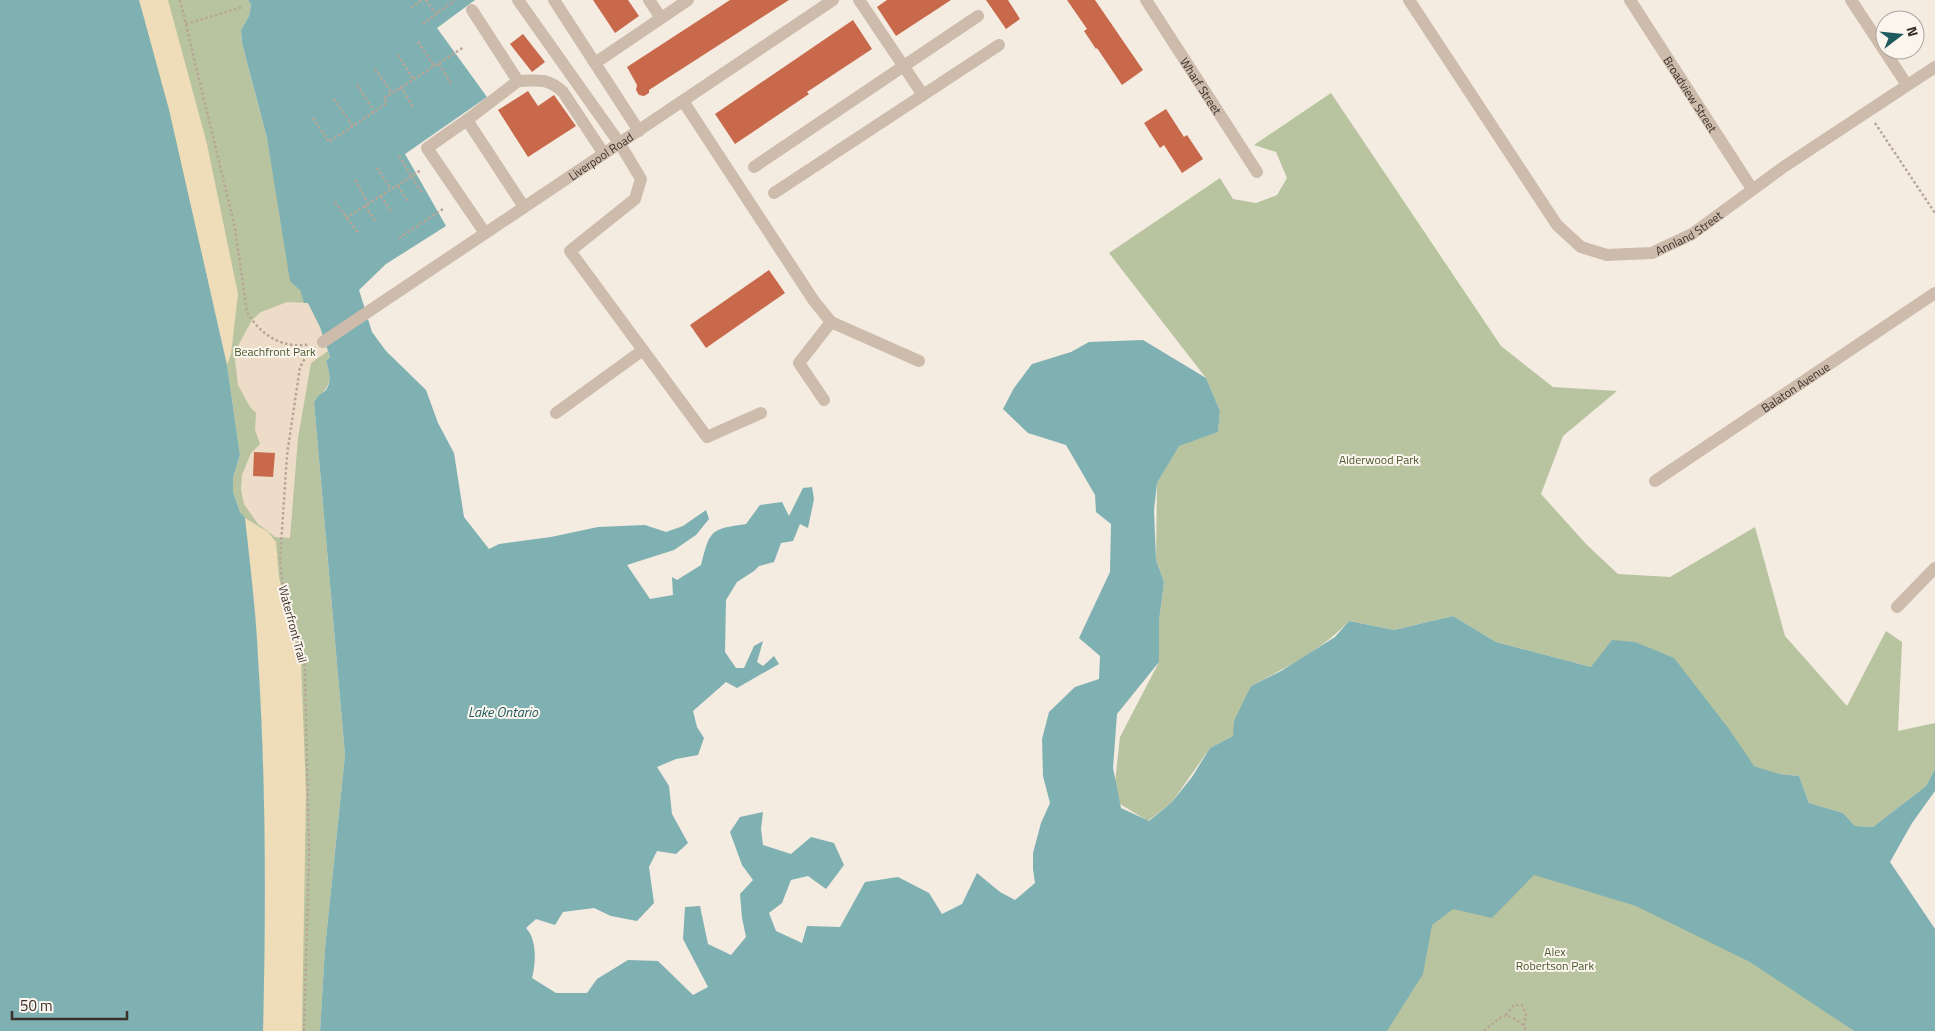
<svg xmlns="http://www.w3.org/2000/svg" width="1935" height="1031" font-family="'Titillium Web',sans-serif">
  <rect width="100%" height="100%" fill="#f4ebe1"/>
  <g fill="#b8c4a0">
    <path d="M139,0H248L251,5L249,16L241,30L242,43L267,138L293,281C311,297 323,335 330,357L326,361C329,370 332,382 325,390C321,395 317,396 314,402L345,755L325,948L320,1031H263C266,907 266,782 258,659C256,612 250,565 245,519L240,512L233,492V478L240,455L227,365L220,333Z"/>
    <path d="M1331,93L1501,346L1553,387L1617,391L1563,436L1541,494L1587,545L1618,574L1670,577L1755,527L1785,636L1847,706L1886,631L1902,642L1898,731L1935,723V769L1926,786L1873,827L1855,826L1843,813L1809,803L1799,776L1777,774L1754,766L1591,667L1496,642L1453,616L1394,630L1349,621C1322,650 1285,668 1251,686L1233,736L1210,748L1172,802L1148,821L1120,804L1115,782L1120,737L1159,662V621L1164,582L1156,560L1157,483L1179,445L1218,432L1220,411L1206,378L1109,253L1220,178L1233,199L1256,203L1277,195L1287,178L1276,152L1254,145Z"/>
    <path d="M1490,848L1741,941L1832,1016L1854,1031H1347Z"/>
  </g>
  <g fill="#efdcb8">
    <path d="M139,0H168L207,144L238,294L231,354L227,365L169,110Z"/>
    <path d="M245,518L268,532L276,542L279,577L288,616L301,661L306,793L302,1031H263C266,907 266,782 258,658C256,612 250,565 245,518Z"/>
  </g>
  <path fill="#ecdcc8" d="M287,302L308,303L320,327L328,351L311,363L298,438L290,538L275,537L265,529L258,524L244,504L241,490L242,475L251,453L260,444L255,430L256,413L250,407L238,385L235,360L239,344L252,320L261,312Z"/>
  <g fill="#7fb0b2">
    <path d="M0,0H139L169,110L227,365L240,455L233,478V492L240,512L245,518C250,565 256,612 258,658C266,782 266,907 263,1031H0Z"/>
    <path d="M248,0H475L437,28L487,97L405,154L446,226L386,264L359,290L372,332L386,351L426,390L438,423L454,453L464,517L489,549L499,544L551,537L598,527L645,525L666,532L683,526L706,510L709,519L696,535L674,550L627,565L650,599L673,595L672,577L677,580L701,565C710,530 710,529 746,524L760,505L782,502L789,516L803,488L812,487L814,499L808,528L800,524L793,541L781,543L774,562L759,566L754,571L737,582L726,600L725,652L736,668H744L754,646L763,641L757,662L763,666L774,656L779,664L737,688L726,682L693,711L697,727L704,738L698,755L676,759L657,767L669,786L672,814L688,843L676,854L657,851L649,867L654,903L637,921L611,916L594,908L563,912L555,925L536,919L526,928C537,939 536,963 532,978L556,993H587L597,979L628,960L658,961L693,995L708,987L683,939L685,907L700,906L708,944L731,955L746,937L742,918L740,894L753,880L742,865L730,832L740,817L763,812L761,829L763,845L791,854L811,837L834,843L844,865L826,889L808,876L791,880L782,903L769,913L776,931L802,943L807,926L840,927L865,882L898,877L929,893L942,914L962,904L977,873L1000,892L1015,900L1035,883L1033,869V853L1041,823L1050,803L1043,776L1042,739L1049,712L1075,687L1099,679L1100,656L1079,638L1110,572L1111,524L1096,512L1095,495L1066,445L1028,433L1003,409L1014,388L1032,364L1071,352L1089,342L1143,340L1206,378L1220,411L1218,432L1179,446L1157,483L1154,510L1156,560L1164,582L1159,621V662L1117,714L1113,768L1121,808L1149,821L1172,802L1192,777L1210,748L1233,736L1234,721L1251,686L1281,671L1335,637L1349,621L1394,630L1453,616L1496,642L1591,667L1612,640L1635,642L1674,658L1729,729L1754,766L1779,774L1799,776L1809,803L1843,813L1855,826L1873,827L1926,786L1935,769V791L1912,823L1890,862L1935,929V1031H1854L1750,962L1636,906L1534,875L1492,918L1453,909L1432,925L1423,974L1387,1031H320L325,948L345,755L314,402C317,396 321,394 326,390C332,382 329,370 326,361L330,357L320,327L308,303H304L300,290L290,281L267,138L242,43L241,30L249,16L251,5Z"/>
  </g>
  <g fill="#c8694b">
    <path d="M593,0H628L639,16L615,33Z"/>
    <path d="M730,0H789L649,90V93L644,96L639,95L636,90L637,85L627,67Z"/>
    <path d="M887,0H951L896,36L877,7Z"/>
    <path d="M986,0H1008L1020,19L1006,29Z"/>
    <path d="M1067,0H1095L1143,70L1122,85L1097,48L1096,49L1084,31L1087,29Z"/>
    <path d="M853,20L872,49L807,92L809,94L735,144L715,114Z"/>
    <path d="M523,34L545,62L532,72L510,44Z"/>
    <path d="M528,91L538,106L554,95L576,126L528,157L498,110Z"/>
    <path d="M1166,109L1184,137L1187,135L1203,159L1182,173L1164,145L1160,148L1144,123Z"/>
    <path d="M769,270L785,293L706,348L690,325Z"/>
    <path d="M254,452L275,453L273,477L253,476Z"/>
  </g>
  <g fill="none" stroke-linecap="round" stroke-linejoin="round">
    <g stroke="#b9a596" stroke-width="2.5" stroke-dasharray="2.5 2.5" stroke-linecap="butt">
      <path d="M180,0L235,228L247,312C260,335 284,350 310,344"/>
      <path d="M426,0L436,14L455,0"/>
      <path d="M411,8L422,0"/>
      <path d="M186,24L243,7"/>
      <path d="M423,24L436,14"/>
      <path d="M418,42L434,66"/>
      <path d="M398,55L413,79"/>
      <path d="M439,64L451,83"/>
      <path d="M375,69L392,93"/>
      <path d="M357,85L374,111"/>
      <path d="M401,87L414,109"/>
      <path d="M334,99L353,126"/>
      <path d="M313,118L329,142L387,103L384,98L464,47"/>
      <path d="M1875,123L1935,213"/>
      <path d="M399,156L422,193"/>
      <path d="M377,168L391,189"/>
      <path d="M355,180L368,203"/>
      <path d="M398,186L408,201"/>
      <path d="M381,196L392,213"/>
      <path d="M335,202L359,234"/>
      <path d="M365,206L376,222"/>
      <path d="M346,218L421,170"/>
      <path d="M399,238L443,209"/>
      <path d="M1506,1015L1514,1005H1522L1526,1014L1524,1025"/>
      <path d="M304,1031L309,854L305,672L304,658L283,589L280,559L287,455L300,367L304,360L314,350"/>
      <path d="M1484,1031L1498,1019L1506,1015C1515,1019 1523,1022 1526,1031"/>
    </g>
    <g stroke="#cdbbac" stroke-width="12">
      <path d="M518,0L620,144L641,179L635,199L570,251L707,437L761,413"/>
      <path d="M554,0L639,131"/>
      <path d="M649,0L661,18"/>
      <path d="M859,0L923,95"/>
      <path id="s1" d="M1146,0L1257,172"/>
      <path id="s2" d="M1409,0L1557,225L1581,247L1607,255L1652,253L1692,234L1785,166L1935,67"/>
      <path id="s3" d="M1630,0L1752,189"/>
      <path d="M1851,0L1907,85"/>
      <path d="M595,63L688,0"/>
      <path d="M518,81C538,80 548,78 563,92L604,154"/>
      <path d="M683,101L814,301L831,322L919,361"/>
      <path d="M467,120L518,81L472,10"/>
      <path d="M754,167L978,16"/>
      <path d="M774,193L999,45"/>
      <path d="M485,233L427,148L467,120L524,207"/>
      <path id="s4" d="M323,342L833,0"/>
      <path d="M824,400L799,363L831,322"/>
      <path d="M556,413L643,350"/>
      <path id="s5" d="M1655,481L1935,293"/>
      <path d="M1897,607L1935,568"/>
    </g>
  </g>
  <g text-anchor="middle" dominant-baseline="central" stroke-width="4" stroke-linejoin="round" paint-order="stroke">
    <g font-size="12" fill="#3b302b" stroke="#fbf5ee">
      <text stroke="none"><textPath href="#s1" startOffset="102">Wharf Street</textPath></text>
      <text stroke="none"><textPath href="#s3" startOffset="112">Broadview Street</textPath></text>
      <text stroke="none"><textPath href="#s4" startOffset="334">Liverpool Road</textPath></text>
      <text stroke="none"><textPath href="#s2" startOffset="416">Annland Street</textPath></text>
      <text stroke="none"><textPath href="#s5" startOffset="169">Balaton Avenue</textPath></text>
      <text transform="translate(293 624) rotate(75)">Waterfront Trail</text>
    </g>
    <g font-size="12" fill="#4a5a2e" stroke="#fbf5ee">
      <text x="275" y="351">Beachfront Park</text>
      <text x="1379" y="459">Alderwood Park</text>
      <text x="1555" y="951">Alex<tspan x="1555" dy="14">Robertson Park</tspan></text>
    </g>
    <g font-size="14" font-style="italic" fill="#1f5a5e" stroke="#fbf5ee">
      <text x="503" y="711">Lake Ontario</text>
    </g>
  </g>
  <g transform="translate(1900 35) rotate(74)"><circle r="24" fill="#fbf5ee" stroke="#aea6a0"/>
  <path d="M0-4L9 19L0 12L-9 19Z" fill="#1f5a5e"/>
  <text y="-8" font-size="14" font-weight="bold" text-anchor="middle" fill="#3b302b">N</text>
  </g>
  <path d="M12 1011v8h115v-8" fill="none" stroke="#3b302b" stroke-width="2.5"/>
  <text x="20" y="1011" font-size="15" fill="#3b302b" stroke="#fbf5ee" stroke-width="4" paint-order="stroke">50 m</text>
</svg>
